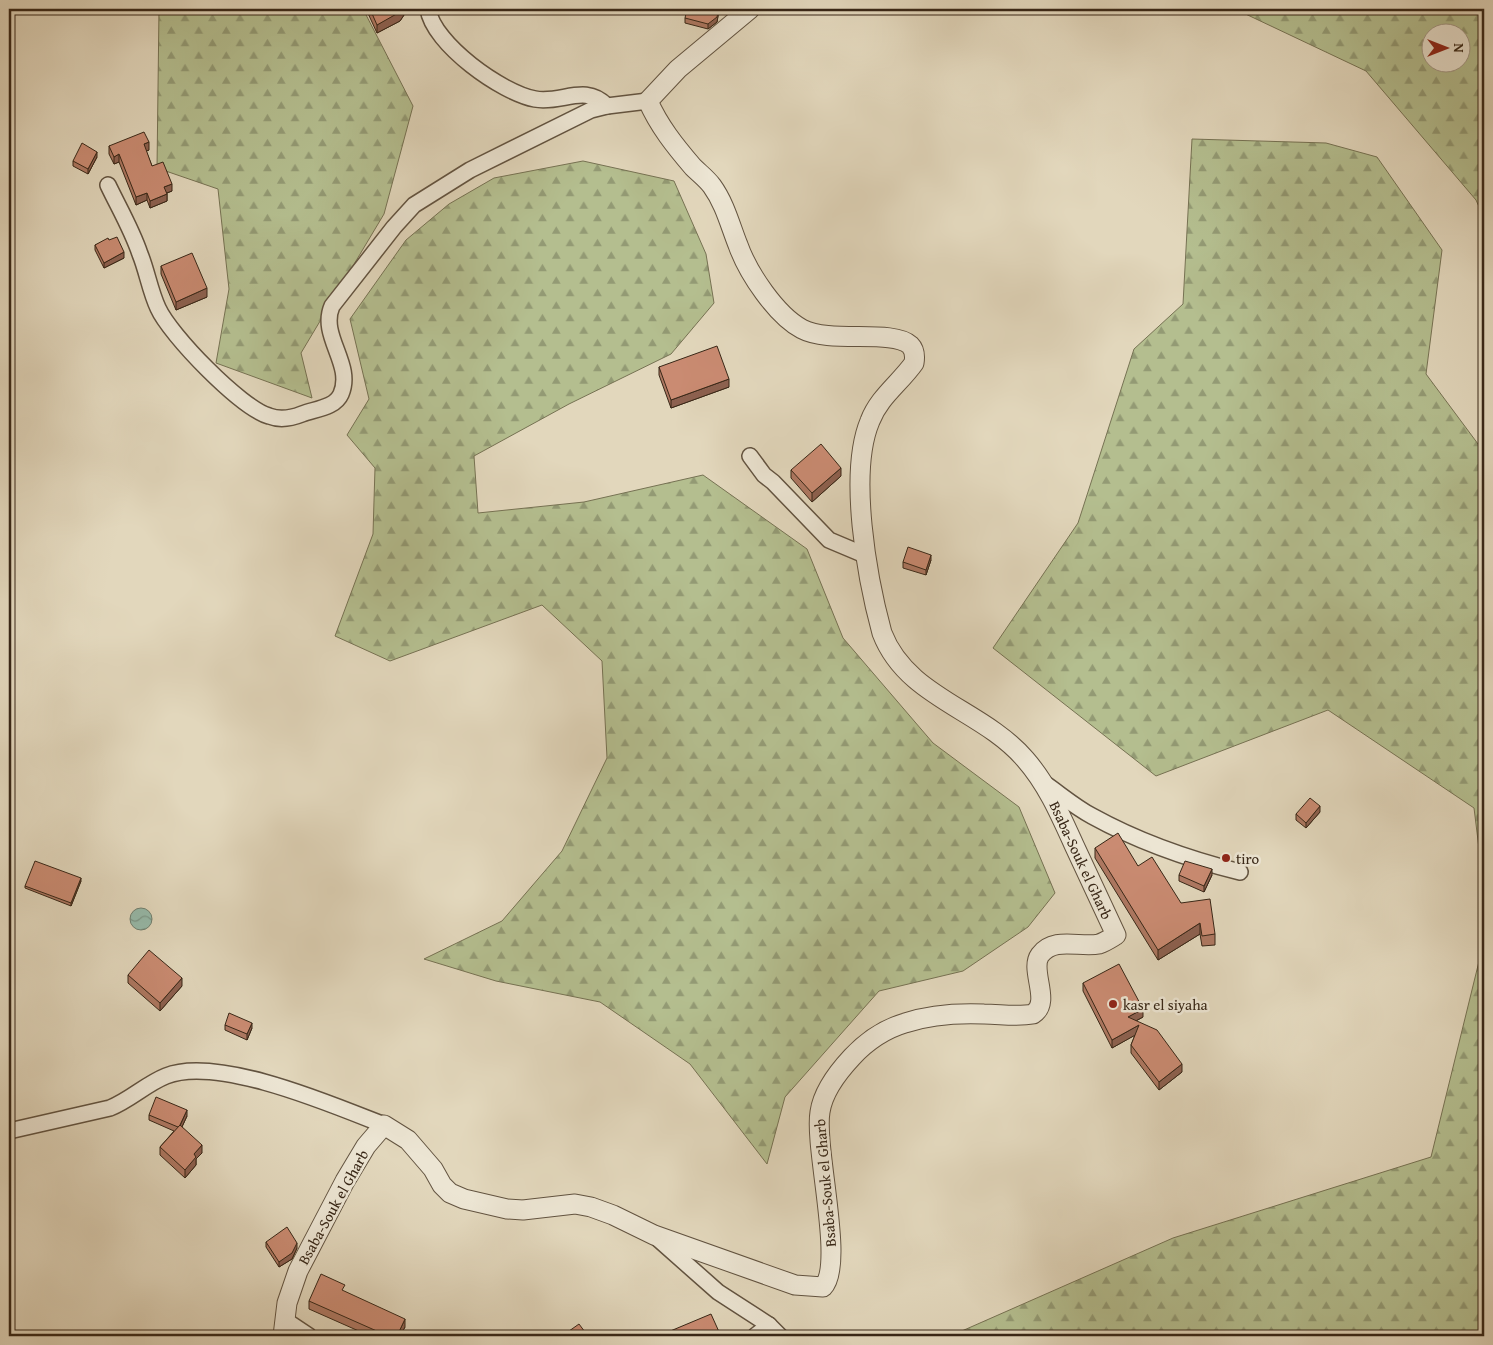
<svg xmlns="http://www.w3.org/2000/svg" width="1493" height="1345" font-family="'Gentium Book Plus',serif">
  <defs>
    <pattern id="forest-firs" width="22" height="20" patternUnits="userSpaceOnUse" patternTransform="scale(1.25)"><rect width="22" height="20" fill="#b4be8f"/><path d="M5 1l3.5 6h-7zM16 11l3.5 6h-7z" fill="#939a74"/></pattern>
    <pattern id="water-waves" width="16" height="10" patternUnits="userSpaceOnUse" patternTransform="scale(1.25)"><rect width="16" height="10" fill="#96baaa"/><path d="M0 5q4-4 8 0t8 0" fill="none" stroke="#7b9789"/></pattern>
  </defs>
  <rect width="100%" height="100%" fill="#e2d7bc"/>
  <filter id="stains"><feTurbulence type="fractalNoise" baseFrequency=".004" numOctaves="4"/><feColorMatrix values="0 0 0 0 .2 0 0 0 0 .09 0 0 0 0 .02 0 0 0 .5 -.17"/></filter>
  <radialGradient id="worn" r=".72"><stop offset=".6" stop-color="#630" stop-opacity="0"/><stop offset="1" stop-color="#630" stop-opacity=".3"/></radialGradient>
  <g fill="url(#forest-firs)" stroke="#767253" fill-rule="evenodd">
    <path d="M159,9H363L413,106L384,214L301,353L312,398L216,363L229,289L218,189L157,168Z"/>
    <path d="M1235,9H1484V218L1476,200L1366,71ZM1430,32H1460V62H1430Z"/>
    <path d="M1192,139L1326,143L1377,157L1442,250L1426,374L1484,452V889L1474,808L1328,710L1156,776L993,648L1078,523L1134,349L1183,304Z"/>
    <path d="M583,161L674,181L706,254L714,303L671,354L569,404L474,456L478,513L584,502L703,475L807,549L843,638L933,743L1019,807L1055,893L1028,927L963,971L879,991L785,1097L767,1164L690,1064L600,1002L496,981L424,959L502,921L562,851L607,758L602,661L542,605L390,661L335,636L373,534L375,468L347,435L369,399L350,319L406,240L449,204L494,178Z"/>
    <path d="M1484,941V1336H955V1334L1173,1238L1431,1157Z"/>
  </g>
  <circle fill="url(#water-waves)" stroke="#707f6f" cx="141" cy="919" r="11"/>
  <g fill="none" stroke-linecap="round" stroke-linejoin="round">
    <g stroke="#625340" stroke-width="18">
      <g id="minor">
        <path d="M428,9C433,44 502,93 535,99C562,104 585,83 607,106"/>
        <path d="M108,185C119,208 132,230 140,254C147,271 150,291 158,308C170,335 241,408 269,416C279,420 292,418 302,414C315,409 335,408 341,394C354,364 319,336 332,306L394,227L414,205L470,170L591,110L607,106L648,101"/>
        <path d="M750,456L764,475L773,482L829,540L867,556"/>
        <path d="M1044,783C1060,794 1075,807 1092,816C1139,842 1188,859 1240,872"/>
        <path d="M9,1131L110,1108C130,1100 146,1084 166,1076C217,1055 333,1105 384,1125"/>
        <path d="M657,1238L718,1292L769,1325L780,1336"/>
        <path d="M285,1320L309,1336"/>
        <path d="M755,1336L769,1325"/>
      </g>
    </g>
    <g stroke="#625340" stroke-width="21">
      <path id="tertiary" d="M283,1336L287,1303L298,1271L345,1181L366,1146L384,1125L408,1140L433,1169L442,1185L450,1193L464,1199L507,1209L523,1210L575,1204L591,1207L613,1215L654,1235L795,1285L823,1287C845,1265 814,1148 820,1112C823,1091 838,1072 852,1057C866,1042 885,1029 905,1023C929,1015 959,1013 984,1014C1000,1014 1017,1017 1033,1014C1052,1002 1029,970 1040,955C1054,936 1080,948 1099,944C1105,942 1111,938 1116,935C1102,905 1088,875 1074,845C1060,814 1047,784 1025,759C982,709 907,698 882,633C867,578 848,473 870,421C879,397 900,383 914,363C915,357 915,350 910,345C892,329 830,344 802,329C776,315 748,273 738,245C730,225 725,204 712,186C707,179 699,173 693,167C675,146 659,126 648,101L678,69L750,9"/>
    </g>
    <use href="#minor" stroke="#ece5d3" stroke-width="15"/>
    <use href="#tertiary" stroke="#ece5d3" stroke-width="19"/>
  </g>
  <g fill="#ae7862" stroke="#382717">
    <path d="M366,9H408L400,21L377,33Z"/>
    <path d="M719,9L717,22L708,29L685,23V18Z"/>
    <path d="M109,146L149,150L146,151L152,166L172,191L167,193V201L150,208L147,200L136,205L119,162L114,164L109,154Z"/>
    <path d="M97,157L88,174L73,166V161Z"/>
    <path d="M109,240L124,258L104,268L95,250V245Z"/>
    <path d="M161,266L207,297L176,310L161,274Z"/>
    <path d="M659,367L729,387L671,408L659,375Z"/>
    <path d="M791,470L841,476L812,502L791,478Z"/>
    <path d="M931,560L926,575L903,568V562Z"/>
    <path d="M1320,812L1306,828L1296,820V814Z"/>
    <path d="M1095,848L1138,866L1181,903L1215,934V945L1202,946L1200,934L1158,960L1095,858Z"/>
    <path d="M1179,875H1212L1204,892L1179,881Z"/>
    <path d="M81,881L71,906L25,888V886Z"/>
    <path d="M128,975L182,986L160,1011L128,983Z"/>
    <path d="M1083,983L1143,1017L1136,1021L1182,1072L1159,1090L1131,1053V1045L1135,1035L1112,1048L1083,991Z"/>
    <path d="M225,1025L252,1028L247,1040L225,1030Z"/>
    <path d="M149,1115L187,1116L182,1127L202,1153L196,1159V1165L185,1178L160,1155V1147L174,1131L149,1120Z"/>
    <path d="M9,1229L13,1238L12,1257H9Z"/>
    <path d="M266,1242L297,1248L292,1259L279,1267L266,1247Z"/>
    <path d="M345,1292L405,1327L400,1336H370L309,1309V1301Z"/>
  </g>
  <g fill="#8d6150" stroke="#382717">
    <path d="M402,9H408L400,21L377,33V25Z"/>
    <path d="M719,9V11L717,22L708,29V24Z"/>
    <path d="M149,142V150L144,152V144Z"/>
    <path d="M97,152V157L88,174V169Z"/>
    <path d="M119,154V162L114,164V157Z"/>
    <path d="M172,184V191L164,194V187Z"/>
    <path d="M147,193V200L136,205V197Z"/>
    <path d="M167,194V201L150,208V201Z"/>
    <path d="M124,252V258L104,268V263Z"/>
    <path d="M207,288V297L176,310V302Z"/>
    <path d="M729,379V387L671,408V400Z"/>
    <path d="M841,468V476L812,502V493Z"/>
    <path d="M931,555V560L926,575V570Z"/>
    <path d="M1320,806V812L1306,828V823Z"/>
    <path d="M1212,869V875L1204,892V886Z"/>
    <path d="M81,878V881L71,906V903Z"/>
    <path d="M1200,923V934L1158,960V950Z"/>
    <path d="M182,978V986L160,1011V1003Z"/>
    <path d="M1143,1009V1017L1128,1025V1017Z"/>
    <path d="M252,1023V1028L247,1040V1034Z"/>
    <path d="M1139,1025V1033L1112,1048V1040Z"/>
    <path d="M1182,1064V1072L1159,1090V1082Z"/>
    <path d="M187,1110V1116L179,1133V1128Z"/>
    <path d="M202,1145V1153L196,1159V1165L185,1178V1170L194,1154Z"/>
    <path d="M297,1243V1248L292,1259L279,1267V1262Z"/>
    <path d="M405,1319V1327L400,1336H397Z"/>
  </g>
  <g fill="#ca8b72" stroke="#382717">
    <path d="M370,9H402L400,12L377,25Z"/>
    <path d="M687,9H719L717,17L708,24L685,18Z"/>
    <path d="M144,132L149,142L144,144L152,166L163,162L172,184L164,187L167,194L150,201L147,193L136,197L119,154L114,157L109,146Z"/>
    <path d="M82,143L97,152L88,169L73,161Z"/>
    <path d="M117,237L124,252L104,263L95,245L108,238L109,240Z"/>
    <path d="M192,253L207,288L176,302L161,266Z"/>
    <path d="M717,346L729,379L671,400L659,367Z"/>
    <path d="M821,444L841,468L812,493L791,470Z"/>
    <path d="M908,547L931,555L926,570L903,562Z"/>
    <path d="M1310,798L1320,806L1306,823L1296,814Z"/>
    <path d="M1118,833L1138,866L1152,857L1181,903L1210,899L1215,934L1202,936L1200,923L1158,950L1095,848Z"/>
    <path d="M35,861L81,878L71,903L25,886Z"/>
    <path d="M1185,861L1212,869L1204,886L1179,875Z"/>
    <path d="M149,950L182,978L160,1003L128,975Z"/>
    <path d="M1119,964L1143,1009L1128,1017L1157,1030L1182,1064L1159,1082L1131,1045L1139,1025L1112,1040L1083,983Z"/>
    <path d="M229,1013L252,1023L247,1034L225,1025Z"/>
    <path d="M156,1097L187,1110L180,1125L178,1127L149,1115Z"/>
    <path d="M180,1125L202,1145L194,1154L196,1157L185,1170L160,1147Z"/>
    <path d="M287,1227L297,1243L292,1253L279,1262L266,1242Z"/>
    <path d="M9,1229H13L12,1249H9Z"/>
    <path d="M321,1274L345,1285L342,1290L405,1319L397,1336H388L309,1301Z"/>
    <path d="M711,1314L720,1334L714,1336H670L668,1332Z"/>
    <path d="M579,1324L588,1336H562Z"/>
    <path d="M36,1332L44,1336H34Z"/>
  </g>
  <g fill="#8f2418" stroke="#ece5d3" stroke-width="2">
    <circle cx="1226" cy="858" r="5"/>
    <circle cx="1113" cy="1004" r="5"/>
  </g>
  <g text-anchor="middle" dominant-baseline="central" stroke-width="5" stroke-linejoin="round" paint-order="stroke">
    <g font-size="15" fill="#382717" stroke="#ece5d3" text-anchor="start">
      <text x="1236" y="858">tiro</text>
      <text x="1123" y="1004">kasr el siyaha</text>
    </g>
    <g font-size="15" fill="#382717" stroke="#ece5d3">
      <text transform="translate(1081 860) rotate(65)">Bsaba-Souk el Gharb</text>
      <text transform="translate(825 1183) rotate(-95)">Bsaba-Souk el Gharb</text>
      <text transform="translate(333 1207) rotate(-61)">Bsaba-Souk el Gharb</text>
    </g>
  </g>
  <rect width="1493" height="1345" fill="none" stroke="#e2d7bc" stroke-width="30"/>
  <rect x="10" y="10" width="1473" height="1325" fill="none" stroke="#382717" stroke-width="2.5"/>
  <rect x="15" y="15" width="1463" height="1315" fill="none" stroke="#382717"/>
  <g transform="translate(1446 48) rotate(90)"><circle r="24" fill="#ece5d3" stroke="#a49988"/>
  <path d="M0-4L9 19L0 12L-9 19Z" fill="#8f2418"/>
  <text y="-8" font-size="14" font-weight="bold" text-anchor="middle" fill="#382717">N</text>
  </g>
  <rect width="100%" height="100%" filter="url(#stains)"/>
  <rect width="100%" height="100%" fill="url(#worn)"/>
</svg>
